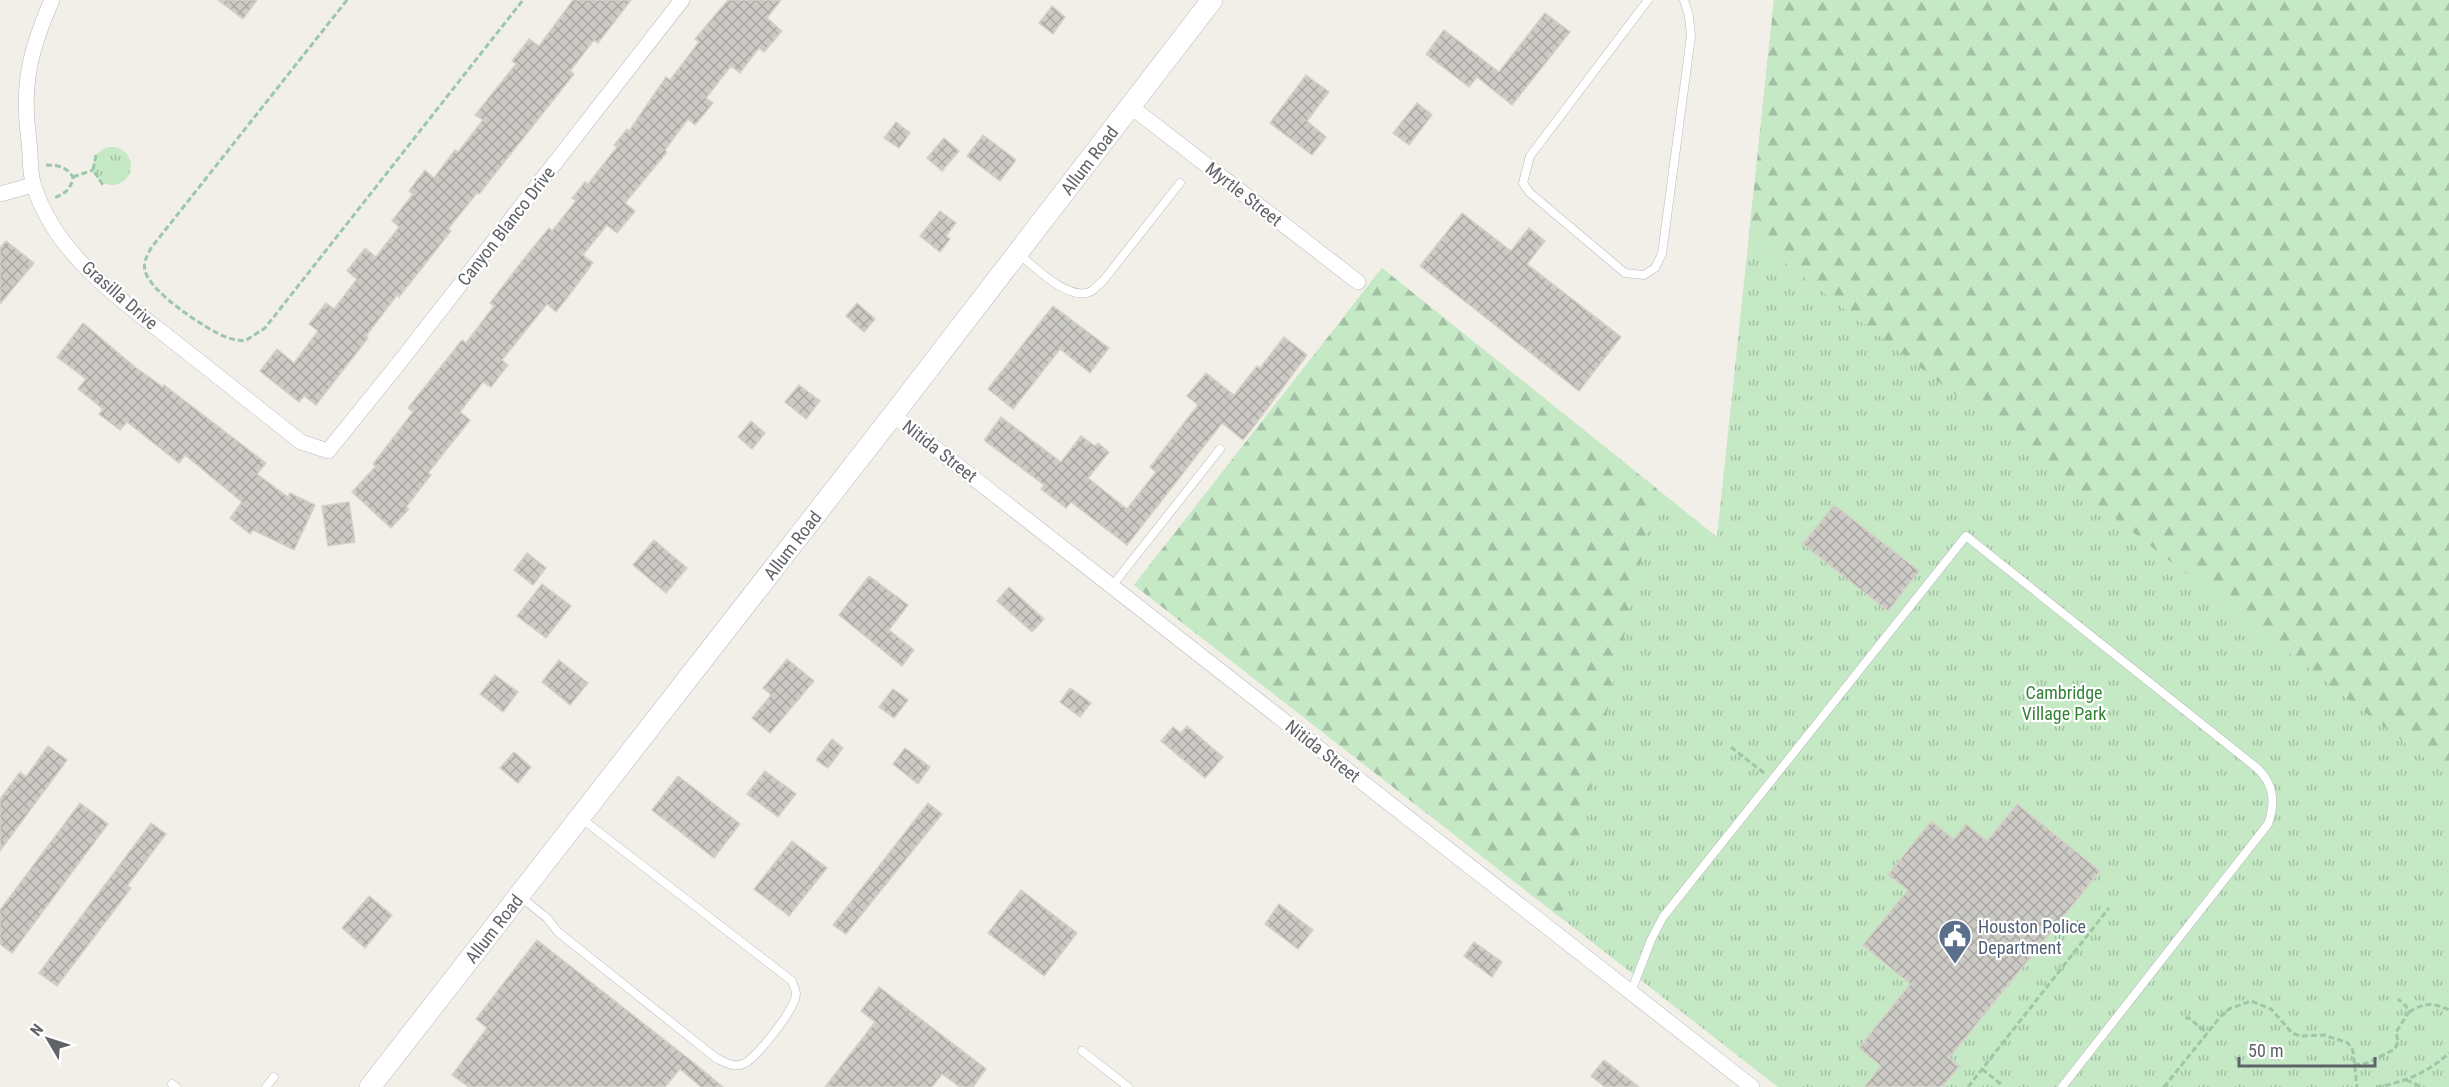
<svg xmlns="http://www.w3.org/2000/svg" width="2449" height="1087" font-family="'Roboto Condensed',sans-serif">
  <defs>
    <pattern id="grass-tufts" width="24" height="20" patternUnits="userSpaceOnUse" patternTransform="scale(1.5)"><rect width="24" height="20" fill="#c5e8c5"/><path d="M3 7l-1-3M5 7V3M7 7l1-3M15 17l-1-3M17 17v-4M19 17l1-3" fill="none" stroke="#a3c0a4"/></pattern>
    <pattern id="forest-firs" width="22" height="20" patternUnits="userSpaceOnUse" patternTransform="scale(1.5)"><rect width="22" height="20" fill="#c5e8c5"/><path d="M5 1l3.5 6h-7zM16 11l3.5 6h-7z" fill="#a3c0a4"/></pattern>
    <pattern id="building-cross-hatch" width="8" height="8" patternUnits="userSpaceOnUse" patternTransform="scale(1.5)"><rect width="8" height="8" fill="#cccac5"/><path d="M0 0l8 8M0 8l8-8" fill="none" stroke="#a9a8a4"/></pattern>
  </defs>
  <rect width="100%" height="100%" fill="#f1efe8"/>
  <g fill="url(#grass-tufts)">
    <path d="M1774,0H2449V1087H1778L1134,585L1382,268L1717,537Z"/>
    <circle cx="112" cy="166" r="19"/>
  </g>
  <g fill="url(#forest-firs)">
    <path d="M1774,0H2449V777L1749,235Z"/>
    <path d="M1382,268L1657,489L1561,918L1134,585Z"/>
  </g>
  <g fill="url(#building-cross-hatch)" stroke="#d6d1c6" stroke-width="1.5">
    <path d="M218,0H257L243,19Z"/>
    <path d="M573,0H631L598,43L594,40L570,71L574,74L479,194L477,193L448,229L451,231L399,297L397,295L366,336L368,338L316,405L304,396L299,402L260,371L277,349L294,363L318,331L309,324L326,303L334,309L357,279L347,271L365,248L376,257L399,227L392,221L413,194L409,191L425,170L434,178L455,150L458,152L483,120L475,115L516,64L512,61L529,39L539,46Z"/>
    <path d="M728,0H781L767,18L782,31L764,52L759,48L740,73L731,66L706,98L713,103L695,125L688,119L665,150L667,152L625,203L635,211L617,233L607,225L583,255L593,263L573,290L556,312L547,304L502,360L508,365L491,387L483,382L460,412L470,420L428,473L431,475L406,507L409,509L391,528L352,492L376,466L373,464L413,412L408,408L462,340L466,343L494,306L490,303L523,260L549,228L552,231L576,201L572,198L585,182L588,184L617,147L614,145L627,129L629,131L666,77L670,80L699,42L695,39Z"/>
    <path d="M1052,6L1065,17L1053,34L1039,23Z"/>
    <path d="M1545,13L1570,32L1512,105L1477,77L1469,87L1426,54L1444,30L1499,72Z"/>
    <path d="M1306,75L1329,92L1307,121L1326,137L1312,155L1270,123Z"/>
    <path d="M1417,103L1432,115L1409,145L1393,133Z"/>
    <path d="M896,122L910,133L899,148L884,138Z"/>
    <path d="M983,135L1016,160L1000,181L967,156Z"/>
    <path d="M944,138L959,151L942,171L927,158Z"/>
    <path d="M940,211L956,223L946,236L950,239L940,252L920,236Z"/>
    <path d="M1462,213L1511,251L1529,228L1545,241L1527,264L1621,337L1579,391L1420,266Z"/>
    <path d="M6,241L34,263L0,304V248Z"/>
    <path d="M857,303L875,319L864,332L846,316Z"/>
    <path d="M1053,306L1109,348L1090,373L1060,349L1013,409L988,389Z"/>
    <path d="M83,323L135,367L163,387L164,385L266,463L257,474L288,497L290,493L315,505L294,550L253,530L250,534L230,518L242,502L185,455L179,463L127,422L120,430L99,414L103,409L78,389L86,379L57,357Z"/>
    <path d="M1284,337L1307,355L1261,417L1243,440L1222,423L1127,545L1071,502L1066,508L1041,489L1044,485L984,440L1001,417L1061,462L1081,436L1095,446L1098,443L1109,452L1088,478L1127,509L1156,472L1150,467L1198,405L1187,396L1206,373L1234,395L1257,366L1260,368Z"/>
    <path d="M799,385L820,401L806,419L785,402Z"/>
    <path d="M751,421L765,433L752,449L738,437Z"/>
    <path d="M349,502L355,542L328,546L322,506Z"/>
    <path d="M1834,505L1919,571L1888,611L1803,544Z"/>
    <path d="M654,540L687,568L666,593L633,565Z"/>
    <path d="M527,553L546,568L533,585L514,570Z"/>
    <path d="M869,576L908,605L889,630L914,650L902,666L839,615Z"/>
    <path d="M542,584L571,606L546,638L517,616Z"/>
    <path d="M1009,587L1044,619L1032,632L997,601Z"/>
    <path d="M787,659L814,681L770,733L752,718L771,695L763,688Z"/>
    <path d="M559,660L588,683L570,705L542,682Z"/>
    <path d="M495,675L518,692L503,712L480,694Z"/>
    <path d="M1070,688L1091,703L1080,717L1060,702Z"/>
    <path d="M893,689L908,700L894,718L879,707Z"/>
    <path d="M1187,726L1223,757L1205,778L1161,741L1173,727L1181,733Z"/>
    <path d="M832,739L843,748L828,768L816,760Z"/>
    <path d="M48,746L67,760L0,851V799L20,772L26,777Z"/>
    <path d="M905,748L930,767L918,784L893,764Z"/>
    <path d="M514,752L531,767L518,783L500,768Z"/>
    <path d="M765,771L796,794L778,817L747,794Z"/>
    <path d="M678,776L740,824L714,858L652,810Z"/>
    <path d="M80,803L108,824L12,953L0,944V910Z"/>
    <path d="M928,803L942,814L846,934L833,925Z"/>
    <path d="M2017,804L2100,871L1949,1058L1959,1066L1942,1087H1864L1881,1066L1859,1048L1910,984L1863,945L1908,890L1888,875L1931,821L1954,839L1966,824L1987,841Z"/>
    <path d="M151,823L166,834L127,886L131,888L57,986L39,973Z"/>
    <path d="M792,841L827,868L789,916L754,889Z"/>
    <path d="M1021,890L1077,933L1044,976L988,933Z"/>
    <path d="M369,896L392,915L365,948L342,928Z"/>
    <path d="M1279,904L1313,930L1298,949L1265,924Z"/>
    <path d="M537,940L694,1063L723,1087H701L680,1069L665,1087H469L452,1075L487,1028L476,1019Z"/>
    <path d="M1474,942L1502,962L1492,977L1464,956Z"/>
    <path d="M879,987L986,1069L973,1087H960L942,1074L932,1087H825L875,1022L861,1011Z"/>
    <path d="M1604,1060L1639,1087H1605L1591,1076Z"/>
  </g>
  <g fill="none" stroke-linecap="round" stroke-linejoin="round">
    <g stroke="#b5b8bc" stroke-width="9">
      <g id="lane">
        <path d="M1648,0L1530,156L1523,183L1529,192L1625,273L1644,275L1655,268L1662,254L1691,36L1689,16L1684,0"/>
        <path d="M1018,253C1035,267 1069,303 1092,291C1095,288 1099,284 1103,281L1180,183"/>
        <path d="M1112,586L1220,449"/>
        <path d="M521,897L547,918L558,932L716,1058C725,1062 733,1068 743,1064C756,1059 796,1008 796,994C796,990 793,985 792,981L582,819"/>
        <path d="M1631,992L1651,940L1663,917L1966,536L2257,768C2274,784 2276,802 2268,824L2062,1087"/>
        <path d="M1082,1051L1128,1087"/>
        <path d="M172,1084L176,1087"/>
        <path d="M266,1087L274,1077"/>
      </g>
    </g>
    <g stroke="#b5b8bc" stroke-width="16">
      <g id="street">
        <path d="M52,0C30,50 21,86 29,141C31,155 29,173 34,186C55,254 119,298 172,340C215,374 258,408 301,442L328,451L399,363L682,0"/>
        <path d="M1130,106L1358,282"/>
        <path d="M0,194L33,185"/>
        <path d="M893,415L1752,1087"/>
      </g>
    </g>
    <g stroke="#b6babf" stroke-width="22">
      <g id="secondary">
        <path id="s1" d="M370,1087L893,415L1212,0"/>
      </g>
    </g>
    <g stroke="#9cc7a9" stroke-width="3" stroke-dasharray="6 3" stroke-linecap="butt">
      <path d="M347,0L151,248C147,256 143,262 145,270C148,291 207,330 226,337C233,340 238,340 245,341L265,328L523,0"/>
      <path d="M96,155L93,170L103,185"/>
      <path d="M46,165C57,165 66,166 73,177C71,189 66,193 54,198"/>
      <path d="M73,177L93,170"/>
      <path d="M1731,747L1764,773"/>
      <path d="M2409,1012C2424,1003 2433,1002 2449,1010"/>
      <path d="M2185,1018H2189L2207,1033"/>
      <path d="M2354,1065L2367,1063L2395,1049L2398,1041L2396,1032L2409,1012L2406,1006L2398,999"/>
      <path d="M1982,1069L2002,1085"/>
      <path d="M2406,1080L2422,1087"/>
      <path d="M1968,1087L2109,908"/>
      <path d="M2164,1087L2221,1016L2229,1009L2251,1001L2271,1009L2292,1033L2300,1036L2324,1035L2348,1043L2353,1051L2357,1087"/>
      <path d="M2376,1087C2403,1083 2429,1072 2449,1053"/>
    </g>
    <use href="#lane" stroke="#fff" stroke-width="8"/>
    <use href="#street" stroke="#fff" stroke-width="15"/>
    <use href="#secondary" stroke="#fff" stroke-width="21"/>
  </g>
  <defs>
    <g id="civic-pin" transform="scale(1.725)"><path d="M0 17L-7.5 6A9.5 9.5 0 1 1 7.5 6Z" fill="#5c6f8a" stroke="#fff"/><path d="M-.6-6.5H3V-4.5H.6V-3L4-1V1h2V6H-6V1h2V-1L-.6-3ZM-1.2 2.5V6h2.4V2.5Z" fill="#fff"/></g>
  </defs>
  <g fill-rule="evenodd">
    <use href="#civic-pin" x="1955" y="936"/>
  </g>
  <g text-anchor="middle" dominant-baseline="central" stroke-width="4.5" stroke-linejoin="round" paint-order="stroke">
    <g font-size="18" fill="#5f6368" stroke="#fff">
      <text stroke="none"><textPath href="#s1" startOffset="1173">Allum Road</textPath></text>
      <text transform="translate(1244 194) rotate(38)">Myrtle Street</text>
      <text transform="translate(506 226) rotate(-52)">Canyon Blanco Drive</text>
      <text transform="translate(120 295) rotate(41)">Grasilla Drive</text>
      <text transform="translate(940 451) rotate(38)">Nitida Street</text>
      <text stroke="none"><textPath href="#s1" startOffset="687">Allum Road</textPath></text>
      <text transform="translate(1323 751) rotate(38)">Nitida Street</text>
      <text stroke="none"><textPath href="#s1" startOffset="201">Allum Road</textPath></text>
    </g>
    <g font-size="18" fill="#348238" stroke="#fff">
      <text x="2064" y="692">Cambridge<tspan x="2064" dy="21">Village Park</tspan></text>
    </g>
    <g font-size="18" fill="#4e5e75" stroke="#fff" text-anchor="start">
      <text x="1978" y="926">Houston Police<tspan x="1978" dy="21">Department</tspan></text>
    </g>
  </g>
  <g transform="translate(48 1039) rotate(309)" stroke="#ffffff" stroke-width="4.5" paint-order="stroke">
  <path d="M0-4.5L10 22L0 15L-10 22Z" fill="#5f6368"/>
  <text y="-9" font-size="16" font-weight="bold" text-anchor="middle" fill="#5f6368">N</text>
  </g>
  <path d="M2239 1057v9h136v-9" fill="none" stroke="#5f6368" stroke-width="3"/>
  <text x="2248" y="1057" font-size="18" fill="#5f6368" stroke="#ffffff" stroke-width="4.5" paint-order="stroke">50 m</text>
</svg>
